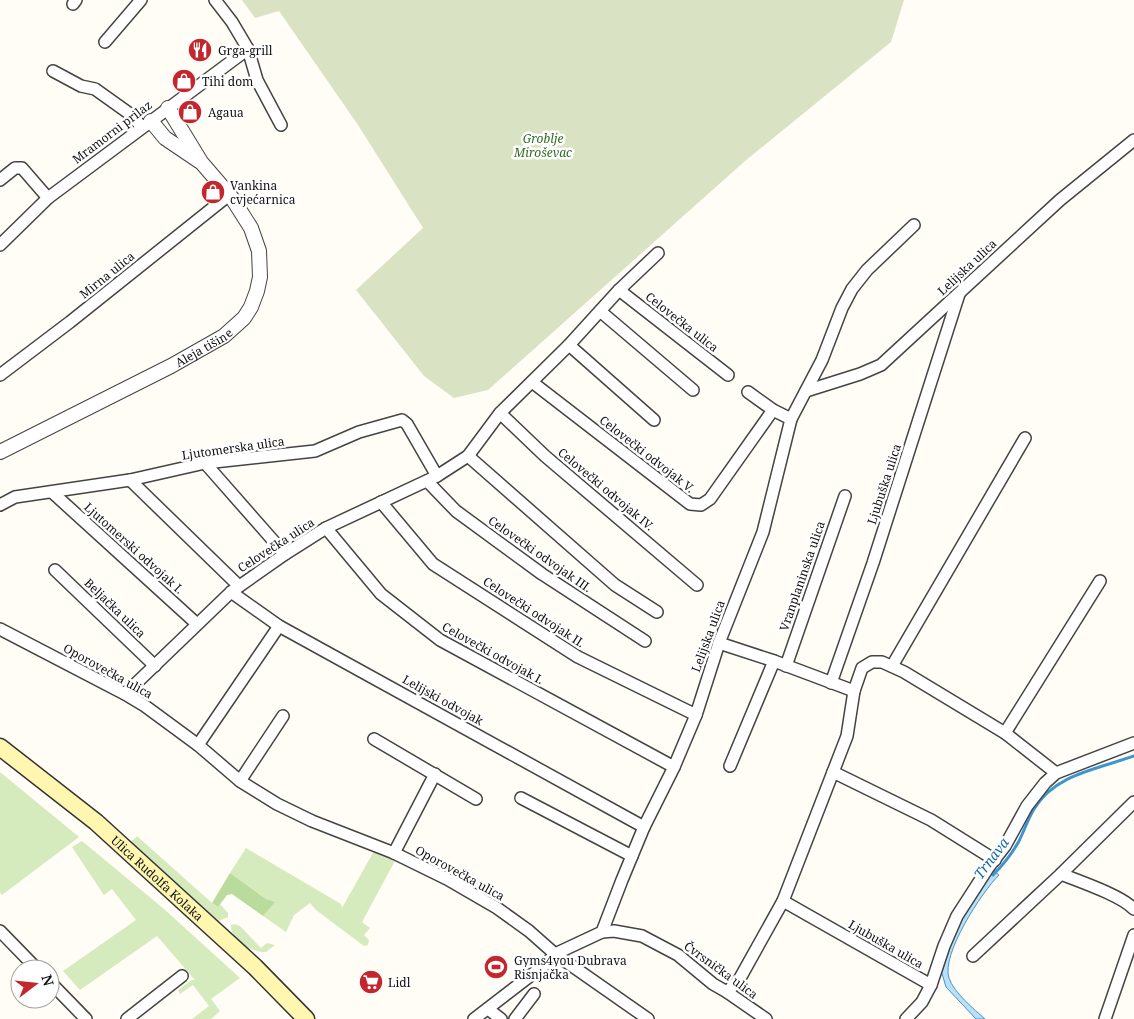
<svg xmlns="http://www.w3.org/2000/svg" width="1134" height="1019" font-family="'Noto Serif',serif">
  <rect width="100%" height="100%" fill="#fffdf5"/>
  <g fill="#d5ebbd">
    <path d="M0,772L79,837L2,895L0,893Z"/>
    <path d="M137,836L212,903L218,907L220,904L228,913V917L219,921L131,842Z"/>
    <path d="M82,841L164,909L240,978L211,999L220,1011L211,1019H192L209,1006L193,985L180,994L178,990L192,980H195L157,936L80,990L63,971L136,920L112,889L104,895L72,847Z"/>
    <path d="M246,848L341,904L342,908L374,851L396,859L362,922L370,928L364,935L369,940L368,945L364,946L316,910L310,903L294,915L286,932L263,916L274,902L266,899L230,873Z"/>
    <path d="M235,924L240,926L261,948L267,943L275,945L266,952C253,953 230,940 231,925Z"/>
  </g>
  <path fill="#b9dc9c" d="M230,873L266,899L275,902L263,916L232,894L227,895L218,907L212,903Z"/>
  <path fill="#d9e3c4" d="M242,0H904L891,42L745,161L488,390L454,398L424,376L356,290L423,228L358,125L279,11L255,18Z"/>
  <path fill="#b9e0f7" stroke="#3f96cf" d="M992,869L999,875C982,892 941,954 949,978C954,993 974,1009 985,1019H976L946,987L941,970L956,926Z"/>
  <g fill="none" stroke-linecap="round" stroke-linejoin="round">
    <path stroke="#3f96cf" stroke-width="3" d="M993,875C1003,865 1012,854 1019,841C1024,831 1028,819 1034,809C1055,774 1098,769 1134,756"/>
    <g stroke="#444" stroke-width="14">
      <g id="minor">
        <path d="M215,0L232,22L248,49L257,80L281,125"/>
        <path d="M73,4L76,0"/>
        <path d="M105,42L141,0"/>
        <path d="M53,71L81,86L95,89L130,114L142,127"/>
        <path d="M0,180L15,168H22L48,198"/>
        <path d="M0,245L48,198L248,49"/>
        <path d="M619,290L728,375"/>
        <path d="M600,311L693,390"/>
        <path d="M569,345L654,420"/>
        <path d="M0,375L70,322L229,195"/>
        <path d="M532,382L690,504L701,505L710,499L773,410"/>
        <path d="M806,391L860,374L881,365L1060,200L1134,140"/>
        <path d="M748,392L773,410L791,419"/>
        <path d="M500,413L545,456L697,585"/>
        <path d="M468,456L615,585L657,612"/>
        <path d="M205,463L285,554"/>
        <path d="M130,480L239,586"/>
        <path d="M427,481L456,511L542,574L645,641"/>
        <path d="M53,493L197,624"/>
        <path d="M381,502L433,564L578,657L696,715"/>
        <path d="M0,505L15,497L130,480L205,463L315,451L359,432L402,420L407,424L437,476"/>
        <path d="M326,528L381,594L440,640L674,767"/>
        <path d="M55,570L155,666"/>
        <path d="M231,592L279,626L644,827"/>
        <path d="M0,629L125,694L145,706L198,745L240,781L277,804L312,821L394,853L447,879L497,908L529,931L555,954L648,1019"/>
        <path d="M719,643L774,661L854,691"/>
        <path d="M786,666L845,496"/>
        <path d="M892,666L1025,438"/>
        <path d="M831,683L873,563L959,294"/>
        <path d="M125,694L231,592L285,554L326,528L437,476L468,456L500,413L569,345L619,290L658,253"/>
        <path d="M1005,733L1100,581"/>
        <path d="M374,739L476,799"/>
        <path d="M198,745L279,626"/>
        <path d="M730,766L774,661"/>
        <path d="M833,772L931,820L995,860"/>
        <path d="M240,781L283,716"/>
        <path d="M521,798L632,856"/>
        <path d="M394,853L435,774"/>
        <path d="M1061,874C1081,882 1120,895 1134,909"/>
        <path d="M783,901L931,985L944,946L957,916L988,868L1005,846L1027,806L1045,783L1056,773L1134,743"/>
        <path d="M0,931L37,969"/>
        <path d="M602,932L614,931L642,936L678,955L713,984L727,992L766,1019"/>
        <path d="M973,956L1061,874L1134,802"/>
        <path d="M50,982L86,1019"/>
        <path d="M727,992L739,980L783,901L847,736L854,691L862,668L872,662H882L904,672L1005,733L1056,773"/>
        <path d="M488,1009L501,1019"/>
        <path d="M127,1019L182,976"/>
        <path d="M474,1019L547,963L555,954L602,932L622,880L644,827L674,767L696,715L719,643L763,532L791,419L822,360L842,308L852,289L867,270L914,225"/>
        <path d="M515,1019L534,994"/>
        <path d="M906,1019L922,1002L931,985"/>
        <path d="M1105,1019L1134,935"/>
      </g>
    </g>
    <g stroke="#444" stroke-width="16">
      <g id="tertiary">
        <path d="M151,121L165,138L199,161"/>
        <path id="s1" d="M0,452L171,366L224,336L244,318L251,307L257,291L260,277L259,251L251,228L232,198L201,162L168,108"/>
      </g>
    </g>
    <g stroke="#333" stroke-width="19">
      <g id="secondary">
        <path id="s2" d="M0,747L96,822L255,967L306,1019"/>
      </g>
    </g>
    <use href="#minor" stroke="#fff" stroke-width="11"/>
    <use href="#tertiary" stroke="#fff" stroke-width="14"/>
    <use href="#secondary" stroke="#fff6b0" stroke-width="16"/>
  </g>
  <defs>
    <g id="restaurant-disc" transform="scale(1.25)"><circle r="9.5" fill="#c4262e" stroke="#fff"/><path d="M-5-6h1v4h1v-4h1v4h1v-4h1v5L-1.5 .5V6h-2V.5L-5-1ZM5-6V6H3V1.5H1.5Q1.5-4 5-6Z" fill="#fff"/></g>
    <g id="shop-disc" transform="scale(1.25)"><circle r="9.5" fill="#c4262e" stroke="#fff"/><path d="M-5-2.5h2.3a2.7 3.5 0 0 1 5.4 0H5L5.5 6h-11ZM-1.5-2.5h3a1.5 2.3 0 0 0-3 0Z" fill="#fff"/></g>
    <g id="stadium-disc" transform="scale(1.25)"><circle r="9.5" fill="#c4262e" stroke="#fff"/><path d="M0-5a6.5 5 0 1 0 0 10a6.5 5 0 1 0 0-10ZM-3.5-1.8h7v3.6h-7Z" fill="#fff"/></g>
    <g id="supermarket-disc" transform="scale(1.25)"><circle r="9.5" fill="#c4262e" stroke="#fff"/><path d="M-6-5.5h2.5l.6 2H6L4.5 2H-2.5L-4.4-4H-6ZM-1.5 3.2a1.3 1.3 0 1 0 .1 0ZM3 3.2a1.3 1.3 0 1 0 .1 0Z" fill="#fff"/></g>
  </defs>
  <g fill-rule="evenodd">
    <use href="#restaurant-disc" x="200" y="50"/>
    <use href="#shop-disc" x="184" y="81"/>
    <use href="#shop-disc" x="190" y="112"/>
    <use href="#shop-disc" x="213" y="192"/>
    <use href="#stadium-disc" x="496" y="967"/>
    <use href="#supermarket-disc" x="371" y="982"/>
  </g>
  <g text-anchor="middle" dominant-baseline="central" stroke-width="5" stroke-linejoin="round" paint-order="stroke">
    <g font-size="12" fill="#111" stroke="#fff" text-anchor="start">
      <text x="218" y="50">Grga-grill</text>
      <text x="202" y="81">Tihi dom</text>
      <text x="208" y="112">Agaua</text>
      <text x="230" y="185">Vankina<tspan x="230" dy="14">cvjećarnica</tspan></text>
      <text x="514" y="960">Gyms4you Dubrava<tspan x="514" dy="14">Risnjačka</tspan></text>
      <text x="388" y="982">Lidl</text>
    </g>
    <g font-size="12" fill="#111" stroke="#fff">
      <text transform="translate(112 132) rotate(-37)">Mramorni prilaz</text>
      <text transform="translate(967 267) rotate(-43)">Lelijska ulica</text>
      <text transform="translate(107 275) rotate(-39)">Mirna ulica</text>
      <text transform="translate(682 322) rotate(38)">Celovečka ulica</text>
      <text stroke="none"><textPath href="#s1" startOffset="229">Aleja tišine</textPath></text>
      <text transform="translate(233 448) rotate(-8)">Ljutomerska ulica</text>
      <text transform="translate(647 454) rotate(38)">Celovečki odvojak V.</text>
      <text transform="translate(884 484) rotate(-72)">Ljubuška ulica</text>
      <text transform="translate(606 489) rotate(40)">Celovečki odvojak IV.</text>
      <text transform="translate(276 545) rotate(-33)">Celovečka ulica</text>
      <text transform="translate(134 548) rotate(42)">Ljutomerski odvojak I.</text>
      <text transform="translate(540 554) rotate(35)">Celovečki odvojak III.</text>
      <text transform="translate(802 576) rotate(-71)">Vranplaninska ulica</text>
      <text transform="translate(115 608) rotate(44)">Beljačka ulica</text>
      <text transform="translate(534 612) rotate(33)">Celovečki odvojak II.</text>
      <text transform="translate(708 636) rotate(-70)">Lelijska ulica</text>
      <text transform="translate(493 653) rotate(29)">Celovečki odvojak I.</text>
      <text transform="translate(108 671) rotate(29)">Oporovečka ulica</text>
      <text transform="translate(443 700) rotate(29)">Lelijski odvojak</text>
      <text transform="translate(460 873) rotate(29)">Oporovečka ulica</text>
      <text stroke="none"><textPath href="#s2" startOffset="205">Ulica Rudolfa Kolaka</textPath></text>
      <text transform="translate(886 944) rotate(30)">Ljubuška ulica</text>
      <text transform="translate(721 970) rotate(36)">Čvrsnička ulica</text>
    </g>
    <g font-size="12" font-style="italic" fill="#2f6b1f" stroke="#fff">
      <text x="543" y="138">Groblje<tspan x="543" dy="14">Miroševac</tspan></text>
    </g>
    <g font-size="14" font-style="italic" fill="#1768a6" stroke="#fff">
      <text transform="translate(991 858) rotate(-53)">Trnava</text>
    </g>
  </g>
  <g transform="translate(35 984) rotate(74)"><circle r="24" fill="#ffffff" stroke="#a0a0a0"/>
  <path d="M0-4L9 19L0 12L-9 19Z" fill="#c4262e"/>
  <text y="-8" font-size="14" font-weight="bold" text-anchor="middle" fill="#111111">N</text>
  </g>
</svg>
